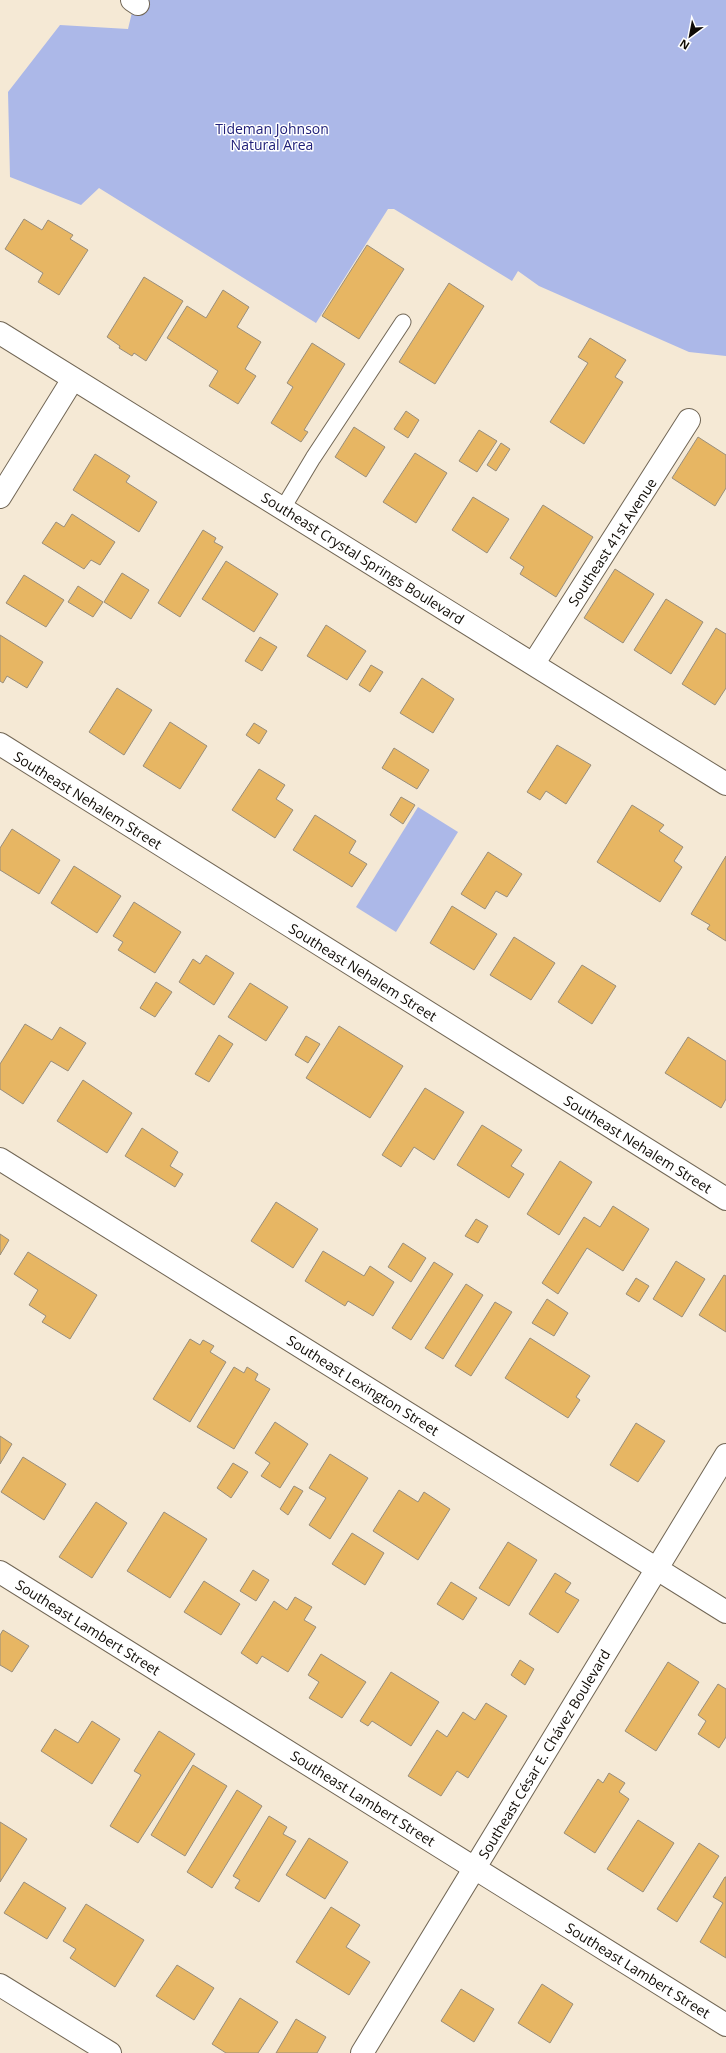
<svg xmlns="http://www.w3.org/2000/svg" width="726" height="2053" font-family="'Open Sans',sans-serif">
  <rect width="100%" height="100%" fill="#f5e9d5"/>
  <g fill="#acb8e8">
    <path d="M135,0H726V356L689,352L539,286L518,271L512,281L394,209H388L316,323L99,188L81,205L10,177L8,92L60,25L128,29Z"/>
    <path d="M418,807L458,832L396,932L356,907Z"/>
  </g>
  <g fill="#e7b663" stroke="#998e7c">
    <path d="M24,219L42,230L48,220L73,235L70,239L88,250L59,295L38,282L43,273L5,249Z"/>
    <path d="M367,245L404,269L359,339L322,316Z"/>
    <path d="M144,277L183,301L146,361L134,353L132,356L119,348L120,346L107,337Z"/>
    <path d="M449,283L484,306L435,384L399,362Z"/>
    <path d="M223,290L249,307L237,327L261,342L245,369L256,376L238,404L209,386L218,371L167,338L187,306L206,318Z"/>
    <path d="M590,338L626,360L615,377L623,382L584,444L550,422L588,363L578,357Z"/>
    <path d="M312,343L345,364L304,430L308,432L301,442L271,423L293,387L287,383Z"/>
    <path d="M406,411L419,420L408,438L394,429Z"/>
    <path d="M354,427L385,447L366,477L335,457Z"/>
    <path d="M479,430L497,441L477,472L459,461Z"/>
    <path d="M698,437L726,455V488L715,506L672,478Z"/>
    <path d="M501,443L510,449L496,471L487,465Z"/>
    <path d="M415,453L447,473L416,523L383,502Z"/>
    <path d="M95,454L130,476L126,482L157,502L139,532L73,490Z"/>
    <path d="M473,497L509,519L487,553L452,530Z"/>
    <path d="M543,505L593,537L556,597L520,574L524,567L510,558Z"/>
    <path d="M72,514L115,542L100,565L91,560L84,569L42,543L56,522L64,527Z"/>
    <path d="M203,530L216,538L214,542L223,547L180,617L158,603Z"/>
    <path d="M226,561L278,594L254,632L202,599Z"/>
    <path d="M615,569L654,594L623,643L584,618Z"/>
    <path d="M122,573L149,590L131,619L104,602Z"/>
    <path d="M24,575L64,600L46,627L6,603Z"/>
    <path d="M78,586L103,602L93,617L68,602Z"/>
    <path d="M666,599L703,622L671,674L634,650Z"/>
    <path d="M326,625L366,651L347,680L307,656Z"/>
    <path d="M716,628L726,634V688L715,705L682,684Z"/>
    <path d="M0,635L43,662L27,688L7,676L3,683L0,681Z"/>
    <path d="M260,637L277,647L262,671L245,661Z"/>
    <path d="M371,665L383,672L370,692L359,685Z"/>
    <path d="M422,678L454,699L433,733L400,713Z"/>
    <path d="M117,688L152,710L124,755L89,732Z"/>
    <path d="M170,722L207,746L180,789L143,766Z"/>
    <path d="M254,723L267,731L259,744L246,735Z"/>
    <path d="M557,745L591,765L566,804L546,791L540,800L527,792Z"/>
    <path d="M394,748L429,770L417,789L382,768Z"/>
    <path d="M259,769L285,785L276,799L293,810L275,838L232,810Z"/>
    <path d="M401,797L415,805L403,824L390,815Z"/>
    <path d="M632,805L664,825L659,831L683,847L674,861L682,867L660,902L597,862Z"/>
    <path d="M315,815L356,841L349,853L367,864L352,887L293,850Z"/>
    <path d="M12,829L60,860L39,894L0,870V848Z"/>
    <path d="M488,852L522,874L507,897L496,891L485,909L461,894Z"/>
    <path d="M726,856V941L707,929L710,925L691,914Z"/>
    <path d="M74,866L121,896L97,933L51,903Z"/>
    <path d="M134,902L181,932L155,973L118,950L123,942L113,936Z"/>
    <path d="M452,906L497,934L474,970L430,943Z"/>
    <path d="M514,937L555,963L531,1000L490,975Z"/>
    <path d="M206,955L234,973L214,1005L179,982L193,959L200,964Z"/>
    <path d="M582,965L616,986L592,1024L558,1002Z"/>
    <path d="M156,982L172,992L155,1017L140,1008Z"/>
    <path d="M250,983L288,1007L266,1041L228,1017Z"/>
    <path d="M25,1024L52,1040L60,1027L86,1043L68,1071L51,1061L23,1104L0,1089V1064Z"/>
    <path d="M339,1026L403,1066L370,1118L306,1078Z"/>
    <path d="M219,1035L233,1044L209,1082L195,1074Z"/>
    <path d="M306,1036L320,1044L308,1063L295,1055Z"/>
    <path d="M688,1037L726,1061V1099L721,1108L665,1073Z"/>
    <path d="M83,1080L132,1113L107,1153L57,1121Z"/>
    <path d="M425,1088L464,1112L434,1160L414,1147L401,1167L382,1155Z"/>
    <path d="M482,1125L522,1150L511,1166L524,1174L509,1198L457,1165Z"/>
    <path d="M142,1128L178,1152L170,1166L183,1174L175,1187L125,1156Z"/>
    <path d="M560,1161L592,1182L559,1235L527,1214Z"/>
    <path d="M276,1202L318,1229L293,1268L251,1241Z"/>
    <path d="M613,1206L649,1229L623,1271L587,1248L558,1294L542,1283L584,1217L600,1227Z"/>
    <path d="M476,1219L488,1226L478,1243L465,1236Z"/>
    <path d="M0,1234L9,1240L0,1255Z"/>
    <path d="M403,1243L426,1258L411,1282L388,1267Z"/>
    <path d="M323,1251L364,1276L370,1266L394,1282L373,1316L348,1301L345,1306L305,1281Z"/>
    <path d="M28,1252L97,1295L70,1339L42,1322L46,1316L29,1305L38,1290L14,1274Z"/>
    <path d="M676,1261L705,1279L682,1317L653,1299Z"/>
    <path d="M434,1262L453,1274L411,1340L392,1328Z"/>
    <path d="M724,1275L726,1276V1332L699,1315Z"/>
    <path d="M636,1278L649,1286L639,1302L626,1294Z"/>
    <path d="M466,1284L483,1295L443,1359L425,1348Z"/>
    <path d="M547,1299L568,1313L554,1336L532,1323Z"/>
    <path d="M495,1302L512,1312L471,1376L455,1366Z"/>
    <path d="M530,1338L590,1376L576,1397L580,1400L568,1418L505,1378Z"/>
    <path d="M190,1339L200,1345L203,1340L214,1346L210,1352L226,1362L190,1422L153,1399Z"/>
    <path d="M234,1367L244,1373L247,1367L258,1374L255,1380L270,1389L234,1449L197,1427Z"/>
    <path d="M275,1422L308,1444L280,1488L261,1476L270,1463L255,1453Z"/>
    <path d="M636,1423L665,1441L638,1482L610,1465Z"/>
    <path d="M0,1436L12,1444L0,1464Z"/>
    <path d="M330,1454L368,1478L330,1539L309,1525L326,1498L309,1488Z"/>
    <path d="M23,1457L66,1484L44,1520L1,1492Z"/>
    <path d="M233,1463L248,1472L231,1498L217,1488Z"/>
    <path d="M294,1486L303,1491L288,1515L280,1509Z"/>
    <path d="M399,1490L418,1502L424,1492L450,1509L418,1560L373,1531Z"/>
    <path d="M96,1502L127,1523L92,1578L59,1557Z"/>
    <path d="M164,1512L207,1539L170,1598L127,1571Z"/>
    <path d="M352,1533L384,1553L365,1585L332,1564Z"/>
    <path d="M508,1542L537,1560L509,1606L479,1588Z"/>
    <path d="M253,1570L269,1580L256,1601L240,1591Z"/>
    <path d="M555,1573L571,1583L565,1592L579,1600L558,1633L529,1614Z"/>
    <path d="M204,1581L240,1604L221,1635L184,1612Z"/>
    <path d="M451,1582L477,1598L463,1620L437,1604Z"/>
    <path d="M295,1597L312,1607L304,1620L316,1627L288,1672L262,1656L257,1664L241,1653L274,1601L287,1610Z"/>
    <path d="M3,1630L29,1646L12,1672L0,1665V1635Z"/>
    <path d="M321,1654L366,1682L342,1718L309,1698L319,1682L308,1675Z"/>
    <path d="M520,1660L534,1669L525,1685L511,1675Z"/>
    <path d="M668,1662L699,1682L656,1751L625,1731Z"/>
    <path d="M391,1672L439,1702L411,1746L372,1721L368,1726L360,1721Z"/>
    <path d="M718,1684L726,1689V1737L719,1748L698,1734L706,1721L698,1715Z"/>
    <path d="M486,1703L507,1716L468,1778L457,1771L441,1796L408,1776L437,1730L447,1737L463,1712L475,1720Z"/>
    <path d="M92,1721L120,1739L92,1784L41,1751L55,1729L78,1743Z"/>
    <path d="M159,1731L195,1754L138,1843L110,1826L141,1775L134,1771Z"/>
    <path d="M193,1765L227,1786L185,1856L151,1835Z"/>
    <path d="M609,1773L625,1783L619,1792L629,1799L595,1853L564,1833L598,1779L603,1783Z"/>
    <path d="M237,1790L262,1806L212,1888L187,1872Z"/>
    <path d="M269,1816L287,1827L283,1834L296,1841L259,1902L235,1888L240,1880L233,1876Z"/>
    <path d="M638,1820L674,1843L643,1892L607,1869Z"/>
    <path d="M0,1822L27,1839L0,1882Z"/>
    <path d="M309,1838L348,1862L325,1899L286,1875Z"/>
    <path d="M699,1843L719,1856L677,1922L657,1909Z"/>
    <path d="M725,1877H726V1958L700,1942L723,1903L713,1897Z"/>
    <path d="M24,1882L66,1908L47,1939L4,1913Z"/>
    <path d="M86,1904L144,1940L115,1987L70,1958L76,1949L63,1941Z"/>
    <path d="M331,1907L360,1925L346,1947L370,1962L349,1995L296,1962Z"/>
    <path d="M177,1965L214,1988L194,2020L156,1996Z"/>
    <path d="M542,1984L573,2004L550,2043L518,2023Z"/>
    <path d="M461,1989L494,2009L474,2042L441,2021Z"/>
    <path d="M240,1998L278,2022L258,2053H226L212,2044Z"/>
    <path d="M296,2019L326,2037L317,2053H276Z"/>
  </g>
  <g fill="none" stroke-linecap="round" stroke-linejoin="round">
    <g stroke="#716655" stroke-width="17">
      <path id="lane" d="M283,508L313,458L403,322"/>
    </g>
    <g stroke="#716655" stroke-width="24">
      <g id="street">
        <path d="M132,0L138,4"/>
        <path d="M0,333L726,784"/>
        <path d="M0,497L73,379"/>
        <path d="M534,663L689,420"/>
        <path d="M0,744L726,1199"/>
        <path d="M0,1159L726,1612"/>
        <path d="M0,1572L726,2025"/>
        <path d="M0,1985L110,2053"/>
      </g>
    </g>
    <g stroke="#716655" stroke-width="24">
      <path id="secondary" d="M362,2053L726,1455"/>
    </g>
    <use href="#lane" stroke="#fff" stroke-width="15"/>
    <use href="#street" stroke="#fff" stroke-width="22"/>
    <use href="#secondary" stroke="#fff" stroke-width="22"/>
  </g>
  <g text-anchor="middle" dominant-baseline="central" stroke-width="3" stroke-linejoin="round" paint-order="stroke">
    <g font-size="14" fill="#202079" stroke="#fff">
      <text x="272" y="128">Tideman Johnson<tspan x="272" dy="16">Natural Area</tspan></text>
    </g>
    <g font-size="14" fill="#0f0b05" stroke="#fff">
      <text transform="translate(612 542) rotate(-57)">Southeast 41st Avenue</text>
      <text transform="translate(363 558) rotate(32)">Southeast Crystal Springs Boulevard</text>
      <text transform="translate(88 800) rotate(32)">Southeast Nehalem Street</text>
      <text transform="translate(363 972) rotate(32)">Southeast Nehalem Street</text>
      <text transform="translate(638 1144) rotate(32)">Southeast Nehalem Street</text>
      <text transform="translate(363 1385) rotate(32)">Southeast Lexington Street</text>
      <text transform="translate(88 1627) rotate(32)">Southeast Lambert Street</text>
      <text transform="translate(544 1754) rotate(-59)">Southeast César E. Chávez Boulevard</text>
      <text transform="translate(363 1798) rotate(32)">Southeast Lambert Street</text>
      <text transform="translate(638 1970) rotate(32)">Southeast Lambert Street</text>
    </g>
  </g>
  <g transform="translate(690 36) rotate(212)" stroke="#ffffff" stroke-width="3" paint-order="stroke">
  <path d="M0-3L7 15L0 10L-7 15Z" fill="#0f0b05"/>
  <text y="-6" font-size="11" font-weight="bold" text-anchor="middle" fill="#0f0b05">N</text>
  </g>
</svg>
